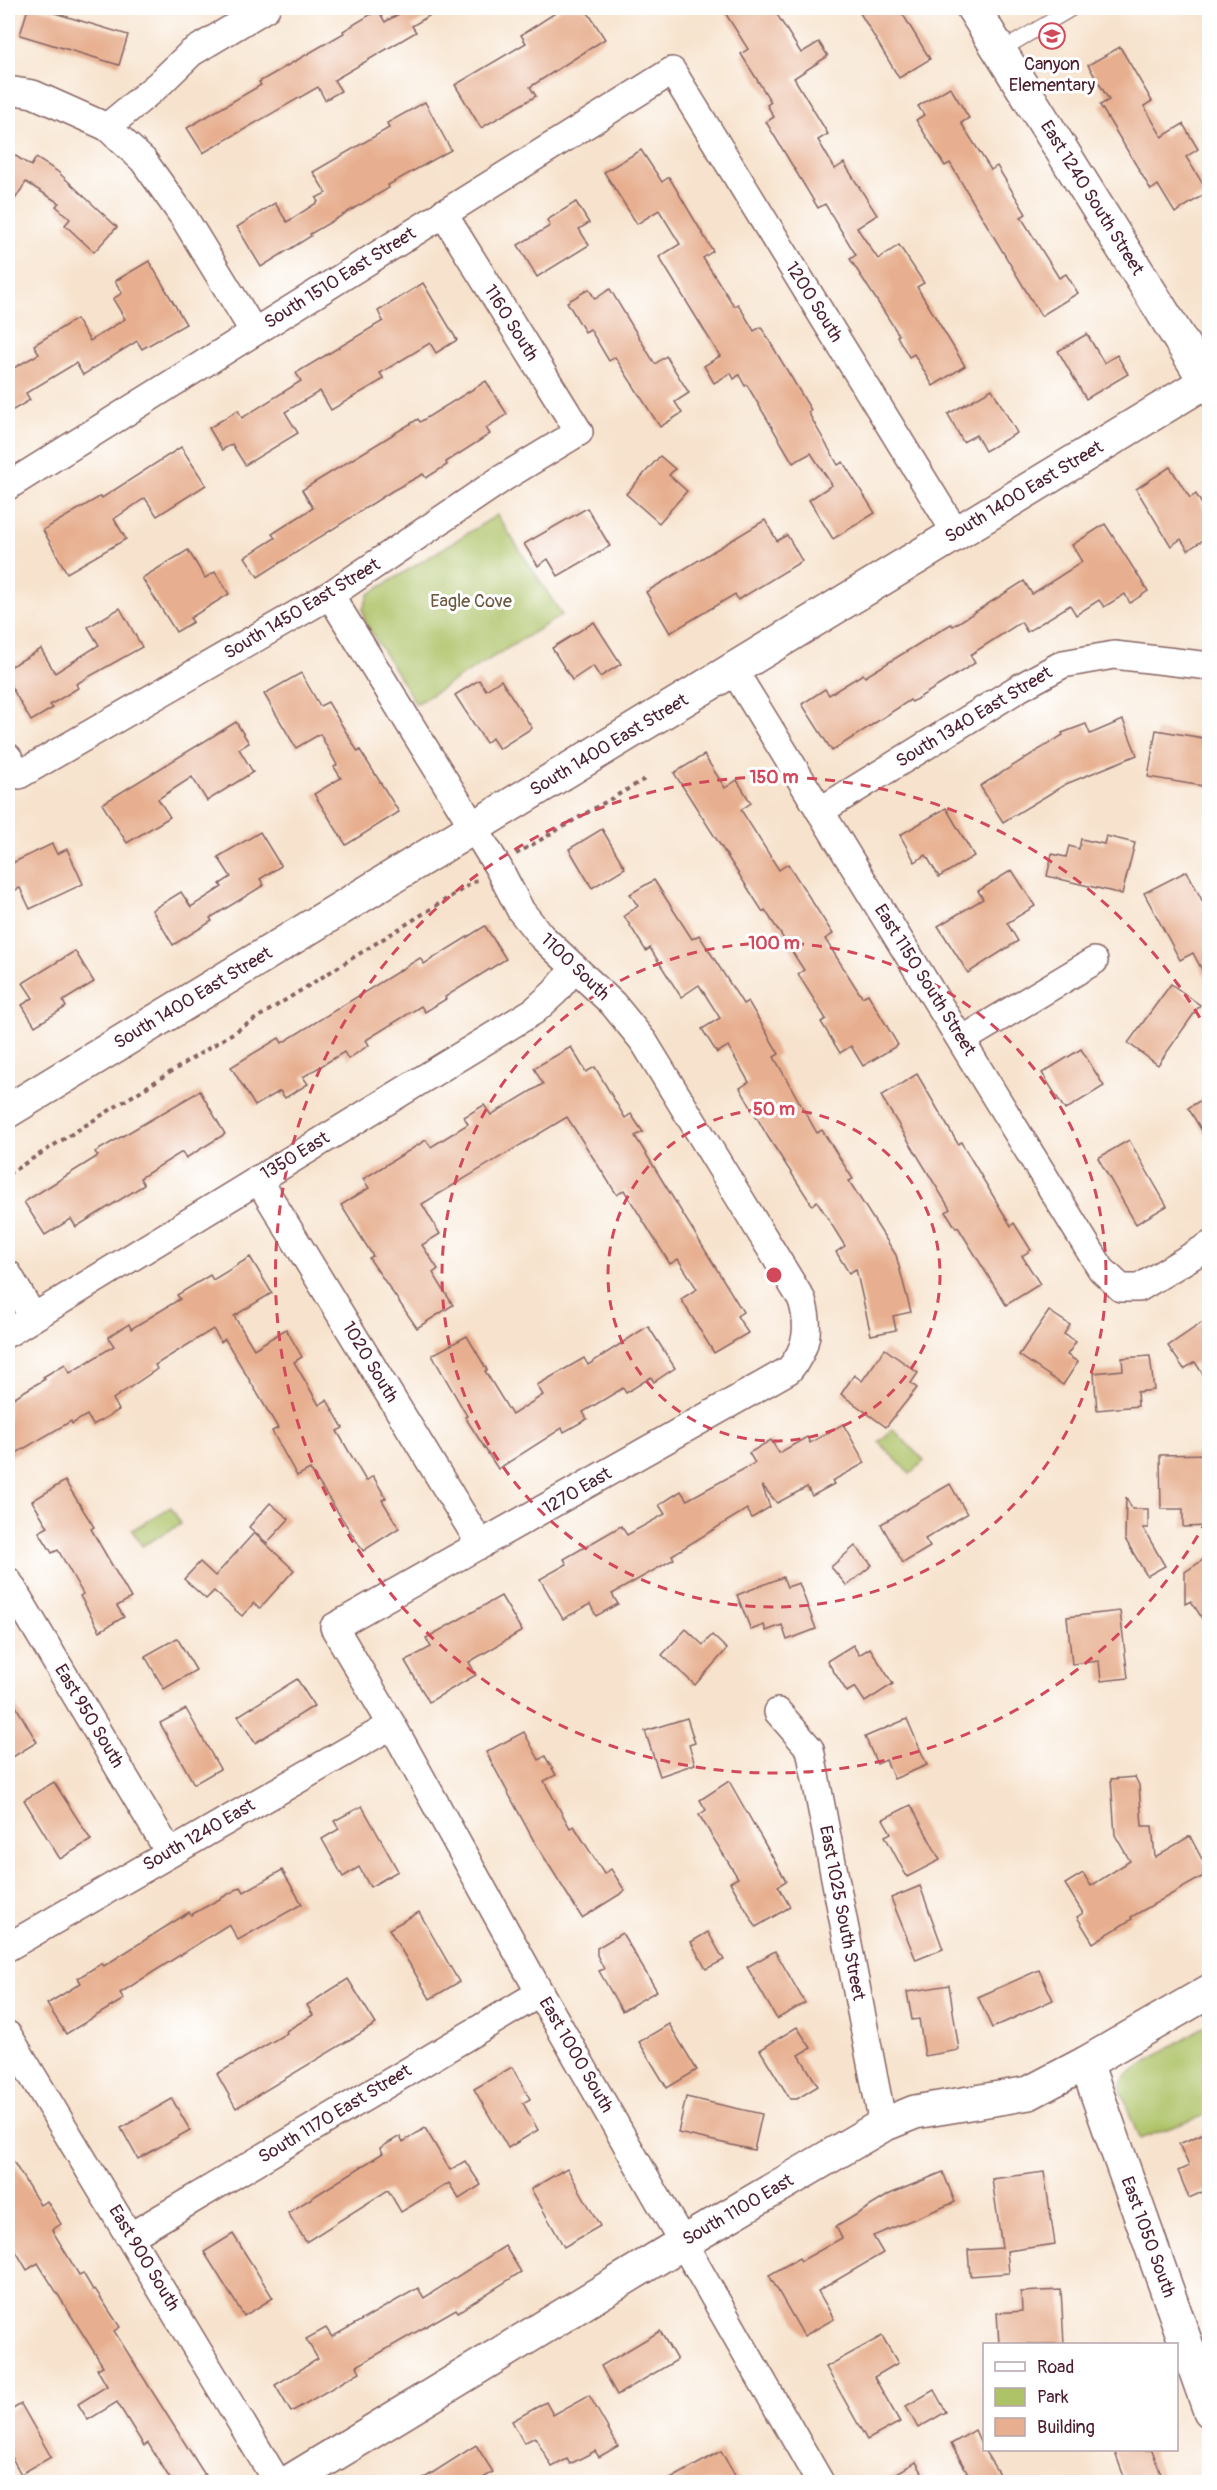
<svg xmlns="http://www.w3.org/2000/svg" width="1217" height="2490" font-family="Pangolin,sans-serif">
  <rect width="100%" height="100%" fill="#fff"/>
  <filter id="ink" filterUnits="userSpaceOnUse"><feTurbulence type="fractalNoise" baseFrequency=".0167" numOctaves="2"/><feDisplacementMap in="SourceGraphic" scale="12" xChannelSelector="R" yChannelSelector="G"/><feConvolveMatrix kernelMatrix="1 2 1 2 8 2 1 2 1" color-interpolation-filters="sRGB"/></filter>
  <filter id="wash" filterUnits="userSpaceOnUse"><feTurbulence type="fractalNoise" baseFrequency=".008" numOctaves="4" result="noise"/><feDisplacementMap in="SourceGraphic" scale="24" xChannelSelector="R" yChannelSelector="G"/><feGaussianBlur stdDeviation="1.35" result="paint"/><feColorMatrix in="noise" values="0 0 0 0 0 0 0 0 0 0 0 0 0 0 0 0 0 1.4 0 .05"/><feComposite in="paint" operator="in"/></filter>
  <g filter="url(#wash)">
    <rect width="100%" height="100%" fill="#f7e3cd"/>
    <g fill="#aec367" stroke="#7c7149" stroke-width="1.5">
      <path d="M497,515L562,615L416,704L365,622L363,609L369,594Z"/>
      <path d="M893,1429L924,1461L910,1474L879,1442Z"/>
      <path d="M171,1507L181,1524L142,1546L132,1530Z"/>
      <path d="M1209,2023V2114L1139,2139L1120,2088L1127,2074Z"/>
    </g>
    <g id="blocks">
      <g fill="#e7af8f">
        <path d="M28,8H38L128,35L119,65L20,35Z"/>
        <path d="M409,8H442L412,26L416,32L334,80L341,91L325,100L318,87L203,153L187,128L261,85L259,82L344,33L343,31L378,10L385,22Z"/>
        <path d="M563,8H585L605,39L530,87L536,96L481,128L455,85L526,43L521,35Z"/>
        <path d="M722,8H773L801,53L819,42L828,56L794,78L828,134L818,140L835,169L844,163L877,215L857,228L878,259L899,245L924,283L917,287L965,366L933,386L914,354L909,357L897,336L899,335L850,259L856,255L825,204L818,208L766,122L774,117L767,105L771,102L741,54L748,49Z"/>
        <path d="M857,8H899L930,59L899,78Z"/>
        <path d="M1120,47L1152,101L1144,106L1162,137L1183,124L1198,149L1186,157L1208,192L1175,213L1158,185L1151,190L1100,105L1109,100L1088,65Z"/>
        <path d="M950,87L969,118L961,123L991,170L997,166L1026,214L1021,217L1059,278L1066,274L1078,293L1041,316L950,163L945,166L916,120L924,115L918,106Z"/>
        <path d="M425,102L451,150L388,185L389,188L310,234L311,236L261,267L237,227L275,203L287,222L318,202L316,198L326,193L313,172L389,128L387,123Z"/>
        <path d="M641,150L662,182L669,177L713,251L703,258L734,306L738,304L754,331L761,327L811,410L808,412L838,465L843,462L875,513L833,539L809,500L832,485L811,453L793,463L747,385L745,386L739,375L734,379L731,373L714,383L704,366L720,356L659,257L680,244L659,210L637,224L604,172Z"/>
        <path d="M8,151L31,166L36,158L57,171L117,227L94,252L65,225L70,219L56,206L59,203L26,182L8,210Z"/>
        <path d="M576,202L589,223L579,229L589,245L537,277L518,245L550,226L547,220Z"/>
        <path d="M149,261L186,324L142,349L137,341L83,375L76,363L26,393L30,400L8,413V360L12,369L39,354L34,345L76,319L90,341L125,319L113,299L122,293L115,281Z"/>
        <path d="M423,283L457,340L436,353L430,343L380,373L384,379L331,410L320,391L285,412L298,433L245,465L232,444L222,450L209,428L238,410L242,418L301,381L296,373L383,321L378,311Z"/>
        <path d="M589,289L595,299L610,289L655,364L666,356L689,393L675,402L682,413L660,427L615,357L609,361L590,329L585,332L567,302Z"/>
        <path d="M1087,334L1104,363L1117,355L1128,374L1086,399L1058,351Z"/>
        <path d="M486,381L507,414L486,428L490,434L446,462L447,465L426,478L423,474L392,491L258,577L245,557L275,538L272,534L313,508L302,490L418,419L420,422Z"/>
        <path d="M992,389L1017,433L985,451L976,435L963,442L948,414Z"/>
        <path d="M181,447L206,485L157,516L145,498L114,519L126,539L67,573L43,530L101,496L102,498Z"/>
        <path d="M660,456L675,469L669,475L687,491L659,523L626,494Z"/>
        <path d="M1170,467L1190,498L1196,494L1209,516V536L1188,550L1181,539L1171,546L1136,489Z"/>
        <path d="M587,508L610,546L558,576L548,559L538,566L524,544Z"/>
        <path d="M765,520L777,541L787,535L802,561L738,600L735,594L670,633L646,592Z"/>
        <path d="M1105,524L1148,591L1130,603L1125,594L1104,607L1099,600L1076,615L1070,605L1027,632L1021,622L970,655L975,663L912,702L910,700L832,751L802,704L825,689L829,695L863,674L865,677L951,624L953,626L1024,581L1032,594L1082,562L1072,545Z"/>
        <path d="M188,550L205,578L215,572L229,594L190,618L193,622L176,632L142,578Z"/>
        <path d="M120,608L142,647L76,684L78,688L50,705L53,708L31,721L8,681V668L41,649L55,673L99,645L88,627Z"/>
        <path d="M594,622L621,664L600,677L593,666L572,680L552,648Z"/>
        <path d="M301,673L320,706L328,702L358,752L360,750L399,812L346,845L314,794L341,778L334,767L337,765L320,734L296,748L264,694Z"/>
        <path d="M479,680L486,690L501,680L532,728L499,749L492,738L486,743L455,695Z"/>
        <path d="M1123,720L1137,755L1066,784L1003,822L980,786L1063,735L1062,733L1086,724L1090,734Z"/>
        <path d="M236,722L249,743L239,749L253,772L207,801L192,777L158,799L170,817L127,843L102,804Z"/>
        <path d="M1156,730L1209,739V787L1148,777Z"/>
        <path d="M704,755L725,788L737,780L751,803L741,810L779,870L788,864L833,934L825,939L862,997L868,994L898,1045L863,1066L851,1046L840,1053L821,1022L826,1019L798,974L804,970L765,910L763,912L674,773Z"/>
        <path d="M946,808L974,856L939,877L926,855L915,862L900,835Z"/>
        <path d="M602,829L625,868L592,888L569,849Z"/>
        <path d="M260,832L281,866L260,879L264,885L210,918L212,921L173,945L152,910L181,892L191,907L222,887L220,884L231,877L218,857Z"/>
        <path d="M1106,836L1135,843L1122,894L1047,876L1052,854L1066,857L1069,846L1079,849L1081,839L1104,844Z"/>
        <path d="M52,844L57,854L67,849L83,884L30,909L20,888L8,893V865Z"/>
        <path d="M1012,870L1035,906L1007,923L1018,941L968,973L938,926L983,899L978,891Z"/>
        <path d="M1187,871L1209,914V983L1193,953L1180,960L1144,893Z"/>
        <path d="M654,880L692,939L699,935L743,1004L748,1001L779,1054L774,1057L817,1133L822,1130L853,1179L849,1181L896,1255L911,1312L893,1316L896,1330L871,1335L856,1269L849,1273L836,1252L845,1246L817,1201L812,1205L768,1137L740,1088L749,1082L728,1046L717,1053L702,1029L720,1018L699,985L681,997L650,948L646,951L624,916L638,906L630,894Z"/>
        <path d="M485,926L506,959L445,997L446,999L425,1012L421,1006L366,1040L369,1045L348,1059L344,1052L303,1077L308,1084L285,1098L280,1091L255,1106L231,1067L279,1038L282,1043L420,958L424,964Z"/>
        <path d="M75,951L94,982L63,1001L66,1007L35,1026L22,1005L33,998L23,983Z"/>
        <path d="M1171,984L1200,1005L1158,1065L1128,1043Z"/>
        <path d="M571,1047L586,1072L595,1067L625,1118L631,1114L643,1132L635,1136L743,1312L737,1316L748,1333L714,1353L681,1299L697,1289L678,1259L670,1264L624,1190L617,1195L567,1117L422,1204L440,1234L422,1245L438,1269L433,1273L453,1305L417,1328L369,1258L373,1256L341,1205L369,1188L363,1179L426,1140L431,1147L468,1124L464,1117L484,1105L491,1115L543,1084L534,1068Z"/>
        <path d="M1081,1049L1104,1086L1065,1110L1042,1073Z"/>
        <path d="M917,1074L958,1144L961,1142L1011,1226L1014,1223L1031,1250L1022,1256L1040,1284L1006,1305L958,1227L956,1228L946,1212L950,1209L881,1096Z"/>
        <path d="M200,1091L225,1134L186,1158L182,1152L140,1178L144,1185L76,1227L71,1219L45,1235L24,1202L98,1156L95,1152Z"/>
        <path d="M1209,1095V1142L1188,1108Z"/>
        <path d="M1129,1140L1167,1206L1136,1224L1098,1158Z"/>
        <path d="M250,1257L272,1293L234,1316L254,1349L286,1329L302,1357L294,1362L319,1405L327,1400L343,1428L337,1431L366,1481L373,1476L386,1498L382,1500L399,1528L363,1551L310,1469L297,1476L272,1431L278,1428L225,1339L221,1342L213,1329L155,1365L157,1369L113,1399L119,1410L93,1425L87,1415L72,1424L71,1421L8,1458V1401L45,1379L43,1377L65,1364L70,1373L114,1346L108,1337L129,1324L131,1329L180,1299L177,1295L210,1275L213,1280Z"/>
        <path d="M1049,1311L1070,1325L1064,1334L1076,1342L1067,1355L1078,1362L1063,1385L1019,1355Z"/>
        <path d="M1209,1318V1384L1195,1362L1184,1369L1168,1346Z"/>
        <path d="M648,1326L675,1368L654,1382L651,1377L626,1393L623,1388L583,1412L587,1419L564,1432L562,1428L498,1469L465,1417L467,1416L432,1355L467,1336L487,1370L485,1371L512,1415L543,1395L537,1385L584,1358L588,1365Z"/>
        <path d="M885,1349L918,1373L911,1383L917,1388L886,1427L841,1394L854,1375L862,1381Z"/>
        <path d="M1150,1356L1154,1390L1137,1392L1138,1406L1097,1410L1094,1373L1123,1370L1122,1358Z"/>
        <path d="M843,1424L865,1463L832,1481L834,1484L812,1496L807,1487L777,1503L762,1485L770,1507L752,1518L747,1509L672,1555L674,1559L612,1594L618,1604L596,1616L590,1604L563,1619L540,1579L567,1564L564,1559L621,1526L627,1535L665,1514L659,1505L681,1491L687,1500L755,1463L749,1453L771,1440L779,1453L807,1437L810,1443Z"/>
        <path d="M1209,1454V1526L1183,1527V1509H1161L1160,1455Z"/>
        <path d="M65,1481L94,1527L91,1529L131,1598L117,1606L124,1617L100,1631L80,1596L83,1594L58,1550L52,1553L39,1532L48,1527L32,1501Z"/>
        <path d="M950,1484L967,1514L925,1539L930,1547L903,1563L881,1524Z"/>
        <path d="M1126,1497L1132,1509H1148V1528H1143L1165,1566L1147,1576L1125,1539Z"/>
        <path d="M270,1503L289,1519L267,1543L249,1527Z"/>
        <path d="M254,1533L294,1570L260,1608L254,1603L242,1616L214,1591L206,1599L184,1579L200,1562L215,1576Z"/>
        <path d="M855,1546L872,1565L847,1586L831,1567Z"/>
        <path d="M1209,1556V1629L1191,1601L1185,1604V1572Z"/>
        <path d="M783,1577L787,1587L799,1583L816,1629L787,1640L782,1625L766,1631L764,1625L751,1630L737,1595Z"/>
        <path d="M501,1596L522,1631L469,1662L476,1675L429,1702L405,1661L431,1647L426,1638Z"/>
        <path d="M1120,1611L1128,1678L1101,1681L1099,1661L1072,1664L1067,1617Z"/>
        <path d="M686,1629L703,1645L712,1635L727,1649L695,1685L662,1655Z"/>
        <path d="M177,1638L196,1670L164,1689L145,1656Z"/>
        <path d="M853,1645L859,1655L870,1648L893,1684L865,1702L855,1687L847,1692L827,1661Z"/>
        <path d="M297,1679L314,1706L255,1743L238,1716Z"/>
        <path d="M8,1693L37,1742L8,1760Z"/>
        <path d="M186,1709L220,1769L194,1784L160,1723Z"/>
        <path d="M687,1718L695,1743L689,1745L695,1764L660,1776L645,1731Z"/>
        <path d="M907,1719L927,1765L894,1779L886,1760L877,1764L865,1737Z"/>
        <path d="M524,1732L539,1760L545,1756L556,1775L544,1781L570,1828L574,1826L604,1874L611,1869L625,1891L582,1918L534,1841L486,1752Z"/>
        <path d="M1135,1777L1139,1785L1142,1826H1152L1155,1857L1190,1836L1209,1873L1131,1917L1132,1919L1093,1943L1077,1917L1083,1913L1065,1884L1083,1873L1091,1886L1130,1861L1115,1835L1111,1779Z"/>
        <path d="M729,1781L786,1881L778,1886L790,1907L756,1927L730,1882L738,1878L699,1815L706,1810L700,1800Z"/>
        <path d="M54,1782L91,1840L60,1859L24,1800Z"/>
        <path d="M911,1805L940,1860L907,1877L885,1836L891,1833L883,1819Z"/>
        <path d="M362,1806L398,1871L370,1887L359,1867L343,1877L322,1839L339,1829L334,1821Z"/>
        <path d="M282,1870L302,1904L238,1940L229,1924L120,1993L124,1999L66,2034L47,2004L81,1983L78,1978L102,1963L104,1966L189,1912L191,1915L241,1887L244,1892Z"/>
        <path d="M920,1886L943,1949L916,1960L891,1898Z"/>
        <path d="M419,1912L459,1982L430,1999L389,1929Z"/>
        <path d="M708,1932L724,1960L706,1969L691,1942Z"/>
        <path d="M622,1933L657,1991L622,2011L599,1971L604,1969L597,1955V1948Z"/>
        <path d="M775,1951L805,2003L777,2019L747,1967Z"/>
        <path d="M1039,1970L1053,2000L992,2028L978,1997Z"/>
        <path d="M348,1979L376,2024L236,2108L217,2074L287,2033L286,2031L313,2015L307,2005Z"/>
        <path d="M949,1985L959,2050L925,2056L919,2019L912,2020L907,1992Z"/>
        <path d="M669,2024L697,2070L667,2088L639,2042Z"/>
        <path d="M797,2027L811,2048L799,2055L818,2086L797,2099H790L760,2050Z"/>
        <path d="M512,2067L530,2099L523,2103L538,2130L508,2148L474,2089Z"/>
        <path d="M686,2097L762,2114L754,2150L678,2133Z"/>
        <path d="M172,2099L190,2130L138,2159L121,2128Z"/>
        <path d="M425,2128L450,2170L465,2161L481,2185L459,2199L449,2183L401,2212L388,2190L306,2242L288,2213L383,2153L380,2148L400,2136L403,2142Z"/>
        <path d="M1209,2131V2189L1189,2198L1178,2171L1189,2166L1179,2144Z"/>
        <path d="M8,2153L40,2205L47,2201L61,2224L52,2230L79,2275L83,2273L93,2290L95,2289L120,2327L114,2331L205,2475L193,2482H172L148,2443L144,2446L117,2402L88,2420L78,2404L107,2386L97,2369L103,2366L38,2263L27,2270L8,2238Z"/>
        <path d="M567,2168L600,2226L564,2247L531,2189Z"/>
        <path d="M943,2172L955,2202L873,2236L883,2253L818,2291L834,2319L804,2336L769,2275L799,2258L801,2261L842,2238L836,2227L890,2194Z"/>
        <path d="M1044,2172L1055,2244L1007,2251L1009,2273L970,2276L968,2250L1002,2248L992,2179Z"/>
        <path d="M233,2234L273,2298L244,2316L204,2252Z"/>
        <path d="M505,2246L521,2272L458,2312L456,2309L357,2366L360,2372L291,2412L275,2385L318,2359L306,2339L326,2328L332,2337L418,2288L424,2298Z"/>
        <path d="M1061,2290L1064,2344H999L997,2313L1022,2311L1021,2292Z"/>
        <path d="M660,2331L677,2360L617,2395L601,2366Z"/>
        <path d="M882,2336L898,2363L874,2377L900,2422L867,2440L826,2367Z"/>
        <path d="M934,2390L946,2412L918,2428L906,2406Z"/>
        <path d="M589,2395L618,2446L599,2457L595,2451L570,2464L567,2459L552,2467L535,2437L524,2443L512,2421L546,2402L553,2415Z"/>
        <path d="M21,2404L51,2457L21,2474L8,2451V2412Z"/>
        <path d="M975,2430L984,2450L1004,2482H973L951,2444Z"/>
        <path d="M476,2445L493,2472L477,2482H418Z"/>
        <path d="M1114,2450H1152L1164,2482H1126Z"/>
        <path d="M721,2451L739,2482H665Z"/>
        <path d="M916,2462L928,2482H881Z"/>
      </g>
    </g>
  </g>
  <g filter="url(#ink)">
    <use href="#blocks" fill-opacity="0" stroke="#876464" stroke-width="1.5"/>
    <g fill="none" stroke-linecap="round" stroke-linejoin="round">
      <g stroke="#876464" stroke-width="16">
        <path id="lane" d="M1000,51L1073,8"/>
      </g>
      <g stroke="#876464" stroke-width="30">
        <g id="street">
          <path d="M8,90L33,94L107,127L143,160L183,216L254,332"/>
          <path d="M107,127L159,84L191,53L266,8"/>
          <path d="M8,486L672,71L956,533"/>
          <path d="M330,595L498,867L521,911L541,936L613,1004L644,1042L802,1300C810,1327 808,1348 789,1370L334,1627L392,1725L540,1993L820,2482"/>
          <path d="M733,669L1101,1269L1121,1288H1139L1210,1245"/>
          <path d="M8,757L19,775L330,595L503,478L579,432L443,213"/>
          <path d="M820,811L1019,688L1063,664L1114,655L1210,666"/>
          <path d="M962,1040L1094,961"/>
          <path d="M258,1179L481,1545"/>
          <path d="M8,1274L33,1317"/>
          <path d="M8,1333L534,1011L555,992L574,969"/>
          <path d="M8,1581L169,1852"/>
          <path d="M778,1712L810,1749L883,2125"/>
          <path d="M8,1947L392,1725"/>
          <path d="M8,2035L277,2482"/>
          <path d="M131,2236L540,1993"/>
        </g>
      </g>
      <g stroke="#876464" stroke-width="36">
        <g id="secondary">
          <path d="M973,8L1210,388"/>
          <path d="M8,1111L1210,379"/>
          <path d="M1086,2063L1210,2411"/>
          <path d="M289,2482L684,2242L883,2125L915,2112L1029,2093L1086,2063L1210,1991"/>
        </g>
      </g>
      <g stroke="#876464" stroke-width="4" stroke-dasharray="4.5 4.5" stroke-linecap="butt">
        <path d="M516,854L645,779"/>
        <path d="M8,1174L477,880"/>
      </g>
      <use href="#lane" stroke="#fff" stroke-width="14"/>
      <use href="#street" stroke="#fff" stroke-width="27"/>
      <use href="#secondary" stroke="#fff" stroke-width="33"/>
    </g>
  </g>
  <g fill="none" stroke="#d1495b" stroke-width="3" stroke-dasharray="10 8">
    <circle cx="774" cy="1275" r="166"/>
    <circle cx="774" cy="1275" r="332"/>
    <path d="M1207 1520A498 498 0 1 1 1207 1030"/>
  </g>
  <defs>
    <g id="school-ring" transform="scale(1.35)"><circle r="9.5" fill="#fff" stroke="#d1495b" stroke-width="1.5"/><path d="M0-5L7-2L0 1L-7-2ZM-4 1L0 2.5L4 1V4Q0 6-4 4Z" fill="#d1495b"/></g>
  </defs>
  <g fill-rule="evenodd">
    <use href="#school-ring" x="1052" y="36"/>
  </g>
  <g text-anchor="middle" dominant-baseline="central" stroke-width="6" stroke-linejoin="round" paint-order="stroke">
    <g font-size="18" fill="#4a1f2b" stroke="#fff">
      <text x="1052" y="64">Canyon<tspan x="1052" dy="21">Elementary</tspan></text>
    </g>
    <g font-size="18" fill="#4a1f2b" stroke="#fff">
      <text transform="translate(1092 198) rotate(58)">East 1240 South Street</text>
      <text transform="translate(340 278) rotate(-32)">South 1510 East Street</text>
      <text transform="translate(814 302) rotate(58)">1200 South</text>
      <text transform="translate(511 323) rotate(58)">1160 South</text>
      <text transform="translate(1024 492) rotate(-31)">South 1400 East Street</text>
      <text transform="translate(302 609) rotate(-31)">South 1450 East Street</text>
      <text transform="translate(974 717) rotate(-31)">South 1340 East Street</text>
      <text transform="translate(609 745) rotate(-31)">South 1400 East Street</text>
      <text transform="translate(575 967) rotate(44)">1100 South</text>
      <text transform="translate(925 980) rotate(58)">East 1150 South Street</text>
      <text transform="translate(193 998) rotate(-31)">South 1400 East Street</text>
      <text transform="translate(295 1156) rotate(-31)">1350 East</text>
      <text transform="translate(370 1362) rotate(59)">1020 South</text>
      <text transform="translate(577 1491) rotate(-30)">1270 East</text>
      <text transform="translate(89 1716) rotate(59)">East 950 South</text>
      <text transform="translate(199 1835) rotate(-30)">South 1240 East</text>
      <text transform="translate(842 1913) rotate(79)">East 1025 South Street</text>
      <text transform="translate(576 2055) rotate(60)">East 1000 South</text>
      <text transform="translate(335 2114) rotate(-31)">South 1170 East Street</text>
      <text transform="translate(738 2210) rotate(-30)">South 1100 East</text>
      <text transform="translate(1148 2237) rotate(70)">East 1050 South</text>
      <text transform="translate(144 2258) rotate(59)">East 900 South</text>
    </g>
    <g font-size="18" fill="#6d5840" stroke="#fff">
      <text x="471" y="601">Eagle Cove</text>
    </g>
  </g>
  <circle cx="774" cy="1275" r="9" fill="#d1495b" stroke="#fff" stroke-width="3"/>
  <g font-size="18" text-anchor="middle" font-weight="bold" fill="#d1495b" stroke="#fff" stroke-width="6" stroke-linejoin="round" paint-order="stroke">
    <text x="774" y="783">150 m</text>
    <text x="774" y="949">100 m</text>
    <text x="774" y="1115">50 m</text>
  </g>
  <rect width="1217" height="2490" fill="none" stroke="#fff" stroke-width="30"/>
  <rect x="983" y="2343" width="195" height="108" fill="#ffffff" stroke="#b7a5aa" stroke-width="1.5"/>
  <rect x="995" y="2362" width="30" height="9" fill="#ffffff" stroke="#b7a5aa" stroke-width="1.5"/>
  <text x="1037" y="2373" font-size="18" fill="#4a1f2b">Road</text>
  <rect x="995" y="2388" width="30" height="18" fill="#aec367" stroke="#b7a5aa" stroke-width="1.5"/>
  <text x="1037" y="2403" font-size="18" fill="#4a1f2b">Park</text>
  <rect x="995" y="2418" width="30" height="18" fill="#e7af8f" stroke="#b7a5aa" stroke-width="1.5"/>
  <text x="1037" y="2433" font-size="18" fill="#4a1f2b">Building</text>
</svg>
